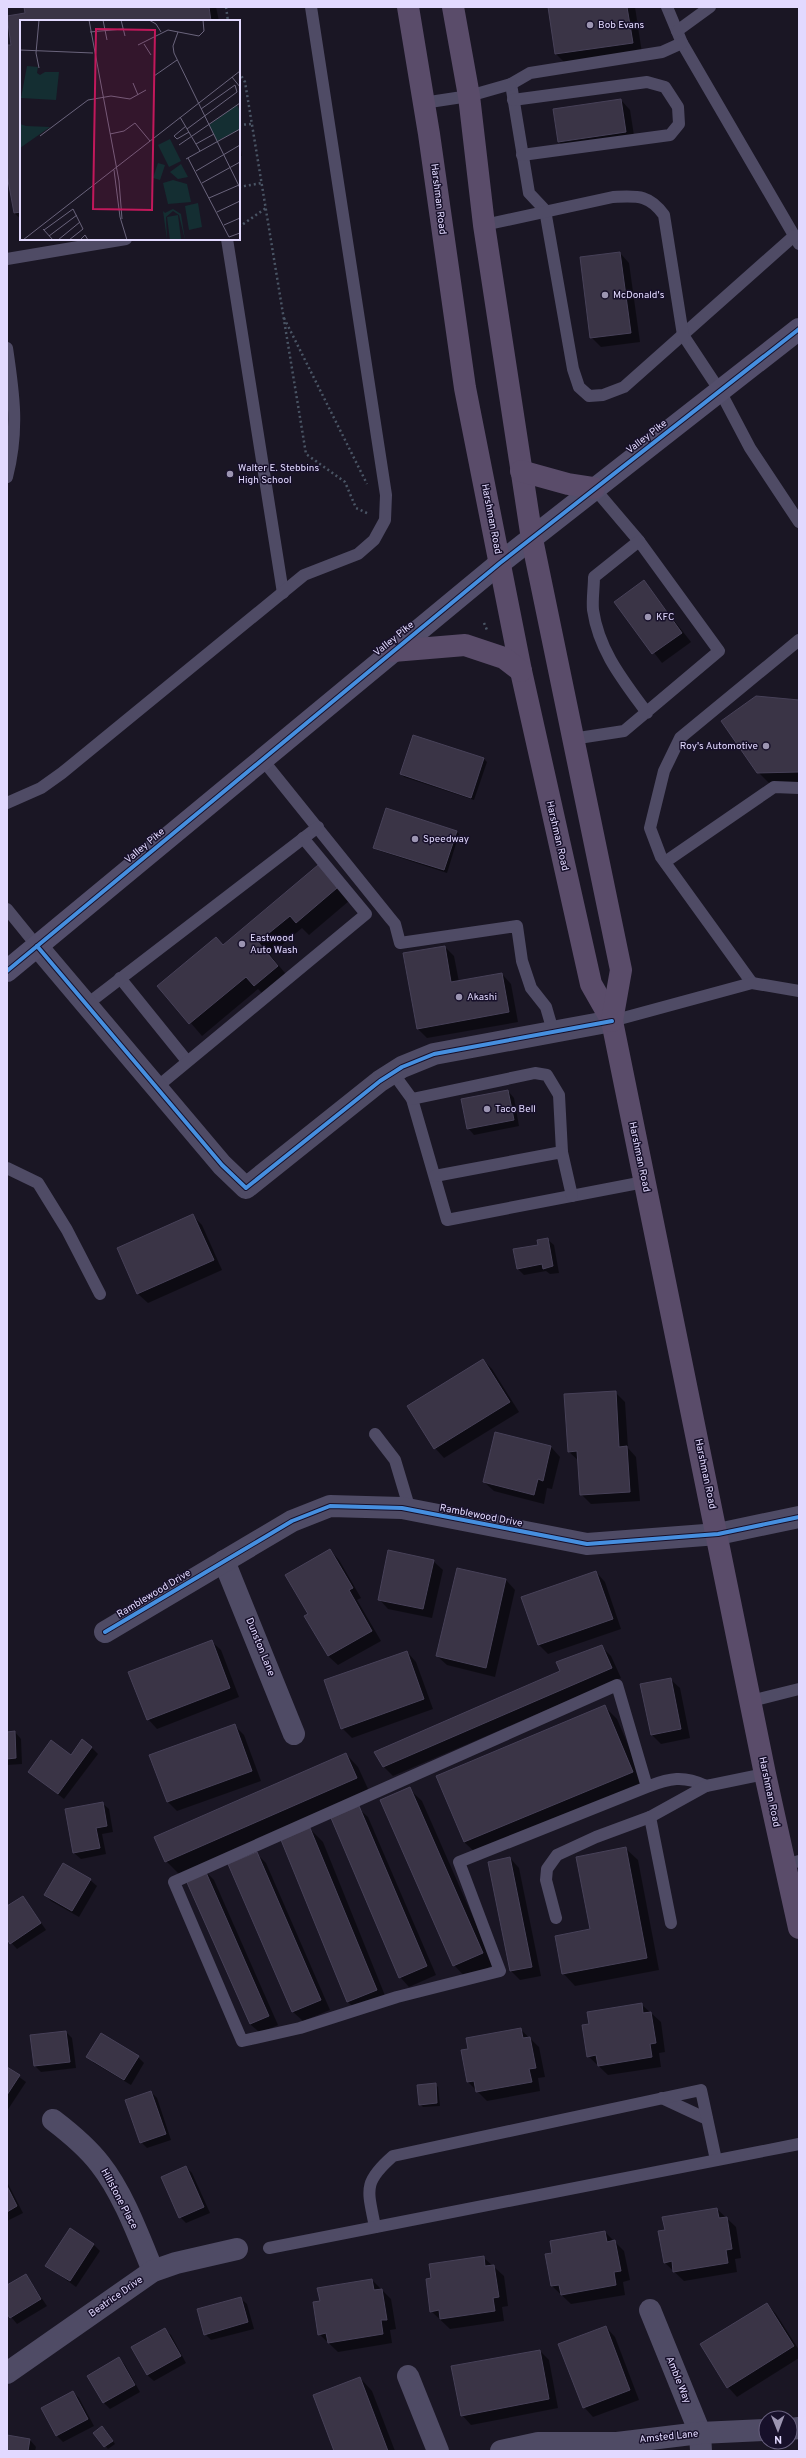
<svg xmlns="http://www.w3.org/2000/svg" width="806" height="2458" font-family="Overpass,sans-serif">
  <rect width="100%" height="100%" fill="#1a1624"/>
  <g fill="#0007">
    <path d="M25,7H216L219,21H21V219L14,213L7,170V46H12L7,17L26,14Z"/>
    <path d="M549,7H635L642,53L565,63L556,54Z"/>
    <path d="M621,100L630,110L635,142L568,151L559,142Z"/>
    <path d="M239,139L242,156H239Z"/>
    <path d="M620,253L629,263L640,342L601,347L591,337Z"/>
    <path d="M644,582L691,642L662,663L615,602Z"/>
    <path d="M799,701V784L771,785L758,772Z"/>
    <path d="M414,736L484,759L487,762L474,800L404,777L401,774Z"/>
    <path d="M456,832L459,834L447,873L377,850L374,848Z"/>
    <path d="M318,867L349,901L309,935L302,928L270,955L290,979L267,998L258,989L202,1036L159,986L223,946Z"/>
    <path d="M445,947L454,956L459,982L502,974L511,984L518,1022L427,1038L418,1029Z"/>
    <path d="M508,1091L514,1098L519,1126L474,1135L468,1128Z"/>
    <path d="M192,1215L202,1225L222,1270L148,1303L138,1294L118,1249Z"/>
    <path d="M547,1239L554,1245L559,1273L550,1274L546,1271L524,1275L518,1269Z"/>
    <path d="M483,1360L492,1369L519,1412L444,1458L435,1448Z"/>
    <path d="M615,1392L625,1402L628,1448L636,1457L640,1501L591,1504L581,1494L579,1461L569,1452Z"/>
    <path d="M551,1447L560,1457L552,1489L547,1488L544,1504L494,1491L484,1482Z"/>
    <path d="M330,1550L339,1560L361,1598L357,1600L381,1641L338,1665L328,1656L309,1615Z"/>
    <path d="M433,1561L443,1570L432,1618L388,1609L379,1599Z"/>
    <path d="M457,1569L506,1580L515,1590L495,1677L447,1665L437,1656Z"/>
    <path d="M596,1572L605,1582L621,1629L548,1654L538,1644Z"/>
    <path d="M211,1641L221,1650L239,1697L157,1729L148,1719Z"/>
    <path d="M601,1646L611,1656L621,1678L393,1776L384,1767L376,1753L561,1671Z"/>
    <path d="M407,1652L416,1662L433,1709L352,1738L342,1728Z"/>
    <path d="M670,1679L680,1688L690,1738L661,1744L652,1735L641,1685Z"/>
    <path d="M605,1707L617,1719L645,1784L477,1854L464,1842L437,1776Z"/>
    <path d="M234,1725L244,1735L261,1781L177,1811L168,1802L151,1755Z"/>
    <path d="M15,1732L21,1739L22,1764L7,1765V1733Z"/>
    <path d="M92,1748L98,1754L64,1799L29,1772Z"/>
    <path d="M346,1754L358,1767L369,1791L179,1874L166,1861Z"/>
    <path d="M409,1789L422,1801L494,1965L466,1978L454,1965Z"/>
    <path d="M102,1803L109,1809L113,1832L102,1834L106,1854L81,1859L74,1853Z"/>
    <path d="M358,1808L368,1817L436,1975L409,1987L400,1977Z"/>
    <path d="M310,1829L323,1842L388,2003L360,2014L348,2002L282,1841Z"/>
    <path d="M625,1848L638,1860L659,1970L575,1986L563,1973L591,1930Z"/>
    <path d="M256,1853L266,1863L330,2010L303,2021L293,2012L229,1865Z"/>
    <path d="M510,1858L519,1868L541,1976L520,1980L511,1971Z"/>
    <path d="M205,1871L214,1880L278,2025L260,2033L250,2024Z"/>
    <path d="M90,1880L97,1886L79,1917L51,1901L45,1895Z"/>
    <path d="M23,1897L46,1930L17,1949L7,1938V1908Z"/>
    <path d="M641,2004L661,2022L665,2052L659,2053L661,2067L608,2075L588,2056L590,2025Z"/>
    <path d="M520,2029L539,2047L545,2077L538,2078L540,2091L487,2101L468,2082L469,2050Z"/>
    <path d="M66,2032L72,2038L76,2068L41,2072L35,2066L31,2036Z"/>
    <path d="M88,2056L138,2057L144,2063L131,2085L94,2063Z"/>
    <path d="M7,2068L26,2082L7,2111Z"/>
    <path d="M435,2084L438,2087L440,2106L423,2107L420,2104Z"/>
    <path d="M151,2092L157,2098L171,2140L147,2148L141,2142Z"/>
    <path d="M186,2167L192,2173L210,2213L186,2223L180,2217Z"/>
    <path d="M7,2182L23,2213L7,2221Z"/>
    <path d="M717,2209L736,2227L741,2258L735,2259L737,2272L684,2281L664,2262L666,2231Z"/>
    <path d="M605,2232L624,2251L630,2280L623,2282L625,2295L571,2304L552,2286L547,2255Z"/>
    <path d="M93,2244L100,2251L76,2287L47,2266Z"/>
    <path d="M484,2258L504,2276L508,2306L502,2307L504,2321L450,2329L431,2311Z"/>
    <path d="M26,2275L47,2306L17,2324L7,2312V2286Z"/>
    <path d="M372,2280L391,2299L396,2329L390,2330L392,2343L338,2352L319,2334L321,2302Z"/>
    <path d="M240,2298L247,2304L254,2329L211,2340L205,2334Z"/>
    <path d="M767,2304L776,2314L799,2350V2358L737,2397L728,2387Z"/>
    <path d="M606,2327L615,2337L639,2400L593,2417L584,2407Z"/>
    <path d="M164,2329L171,2335L186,2363L154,2381L147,2375Z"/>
    <path d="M540,2351L549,2360L558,2408L471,2425L462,2415Z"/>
    <path d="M119,2358L125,2365L140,2392L110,2409L103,2402Z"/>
    <path d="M360,2378L372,2391L395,2451H335Z"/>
    <path d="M73,2392L79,2398L94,2426L63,2442L57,2436L42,2409Z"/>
    <path d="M105,2430L115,2444L108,2449L94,2433Z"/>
    <path d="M7,2436L30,2440L36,2447L35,2451H7Z"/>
  </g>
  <g fill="#3a3446" stroke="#474158">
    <path d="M24,7H209L211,21H21V212L14,213L7,175V45H11L7,16L25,13Z"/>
    <path d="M548,7H627L633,43L555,54Z"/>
    <path d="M621,99L626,132L558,142L553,109Z"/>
    <path d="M620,252L631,333L590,338L580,257Z"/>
    <path d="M644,580L682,633L652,654L614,602Z"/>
    <path d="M756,696L799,700V772L757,773L721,721Z"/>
    <path d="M413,735L484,758L471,798L400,774Z"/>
    <path d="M386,808L457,831L444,870L373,848Z"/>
    <path d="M318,865L337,888L296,923L290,916L258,942L278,966L254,986L246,977L189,1024L157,986L216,937L223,945Z"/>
    <path d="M445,946L451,982L502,973L509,1012L417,1029L403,953Z"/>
    <path d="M508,1090L514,1120L467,1129L461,1099Z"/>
    <path d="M193,1214L214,1260L137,1294L117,1248Z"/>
    <path d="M548,1238L553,1266L543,1269L542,1264L517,1269L513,1249L538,1245L537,1240Z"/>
    <path d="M483,1359L510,1402L434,1449L407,1406Z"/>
    <path d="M616,1391L619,1447L627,1446L630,1492L580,1495L577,1451L568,1452L564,1394Z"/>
    <path d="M495,1432L551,1446L543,1481L538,1479L534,1495L483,1482Z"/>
    <path d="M330,1549L353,1588L349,1590L372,1631L328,1656L304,1616L308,1614L285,1575Z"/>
    <path d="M388,1550L434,1560L423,1609L378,1600Z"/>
    <path d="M457,1568L506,1579L486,1668L436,1656Z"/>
    <path d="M596,1571L613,1619L538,1645L521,1597Z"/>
    <path d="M212,1640L230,1688L147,1720L128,1672Z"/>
    <path d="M602,1645L612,1668L383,1767L374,1752L560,1671L556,1662Z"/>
    <path d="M407,1651L424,1699L341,1729L324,1680Z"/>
    <path d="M671,1678L681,1729L651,1735L640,1684Z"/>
    <path d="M605,1705L633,1772L464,1842L436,1776Z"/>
    <path d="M235,1724L252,1771L167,1802L149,1755Z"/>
    <path d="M15,1731L16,1758L7,1759V1732Z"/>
    <path d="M82,1739L92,1747L58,1794L28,1772L51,1740L71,1755Z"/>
    <path d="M346,1753L357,1778L165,1862L154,1837Z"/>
    <path d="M410,1787L483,1953L453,1966L380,1800Z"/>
    <path d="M103,1802L107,1826L96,1828L100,1848L73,1853L65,1809Z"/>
    <path d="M359,1806L427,1966L399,1978L331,1818Z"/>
    <path d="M310,1828L377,1990L347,2002L281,1840Z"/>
    <path d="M626,1847L647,1958L562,1974L555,1936L590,1929L576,1857Z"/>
    <path d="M257,1852L321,2000L292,2012L228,1864Z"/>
    <path d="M510,1857L532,1967L510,1971L488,1862Z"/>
    <path d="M63,1863L91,1879L72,1911L44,1895Z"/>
    <path d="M205,1870L269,2016L250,2024L185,1878Z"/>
    <path d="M23,1896L41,1923L10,1944L7,1939V1906Z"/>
    <path d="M642,2003L643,2013L651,2012L656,2043L650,2044L652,2057L598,2066L596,2055L587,2057L582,2025L589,2024L587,2012Z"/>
    <path d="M521,2028L523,2038L530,2037L536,2068L529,2069L532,2082L476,2092L474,2081L467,2082L461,2050L468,2049L466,2038Z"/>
    <path d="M66,2031L70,2062L34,2066L30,2035Z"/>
    <path d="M101,2033L139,2056L124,2080L86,2057Z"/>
    <path d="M7,2067L20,2075L7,2095Z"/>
    <path d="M436,2083L437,2103L419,2105L417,2085Z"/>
    <path d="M151,2091L166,2134L140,2143L125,2100Z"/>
    <path d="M186,2166L204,2207L179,2218L161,2177Z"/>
    <path d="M7,2186L17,2206L7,2212Z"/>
    <path d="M717,2208L719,2218L727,2217L732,2249L726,2250L728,2263L673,2272L672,2261L664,2263L658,2231L665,2230L662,2217Z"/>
    <path d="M70,2228L94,2244L70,2281L45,2266Z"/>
    <path d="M605,2231L607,2242L615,2240L621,2271L614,2272L616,2285L561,2295L559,2285L551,2286L545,2254L552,2253L550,2241Z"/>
    <path d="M484,2256L485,2266L494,2265L499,2297L493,2298L495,2311L440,2319L439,2310L430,2312L426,2279L431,2278L429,2264Z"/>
    <path d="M26,2274L41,2299L10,2318L7,2314V2285Z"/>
    <path d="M372,2279L374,2290L382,2289L387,2320H381L383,2334L328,2343L326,2333L318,2335L313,2302L320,2301L317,2288Z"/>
    <path d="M241,2297L248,2322L204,2335L197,2309Z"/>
    <path d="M767,2303L794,2346L727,2388L700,2344Z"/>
    <path d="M606,2326L630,2390L583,2408L558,2344Z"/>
    <path d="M165,2328L181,2356L147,2375L131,2347Z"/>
    <path d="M540,2350L549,2399L461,2416L451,2366Z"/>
    <path d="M119,2357L135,2385L103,2403L87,2376Z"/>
    <path d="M360,2377L388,2451H334L313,2395Z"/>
    <path d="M73,2391L88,2419L56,2436L41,2408Z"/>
    <path d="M102,2426L113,2441L104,2447L93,2433Z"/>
    <path d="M7,2435L30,2439L28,2451H7Z"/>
  </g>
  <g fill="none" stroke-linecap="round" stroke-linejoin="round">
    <g stroke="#4a5565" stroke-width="2.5" stroke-dasharray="2 3" stroke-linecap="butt">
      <path d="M226,7L228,21"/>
      <path d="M239,72L245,82L306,454L345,482L356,508L369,514"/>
      <path d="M239,125L252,124"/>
      <path d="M239,187L262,183"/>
      <path d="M239,227L266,208"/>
      <path d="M284,318L367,484"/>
      <path d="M484,623L487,630"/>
    </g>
    <g stroke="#4f4b65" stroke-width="12">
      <path d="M667,7L682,43L799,244"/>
      <path d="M677,31L710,7"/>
      <path d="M682,43L662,52L530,73L511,84L529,193L545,210L573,369L579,387L589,396L603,395L624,387L794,236"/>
      <path d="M513,100L647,82L665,87L678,107L679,124L670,135L522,155"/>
      <path d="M423,103L469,96L511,84"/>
      <path d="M484,225L613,197C637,196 649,194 664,215L683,335L720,391L750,448L799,522"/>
      <path d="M227,239L283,593"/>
      <path d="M7,259L126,239"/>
      <path d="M7,348C14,395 19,430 7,477"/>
      <path d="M594,488L639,541"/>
      <path d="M572,739L624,731L719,651L639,541L594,577C594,587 592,600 593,610C599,651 623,680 647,713"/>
      <path d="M262,759L390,918L395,924L400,943L517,926L522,961L531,988L546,1007L553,1031"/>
      <path d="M7,803L41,788L62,773L304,575L358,554L374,540L385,520L386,495L311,7"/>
      <path d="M665,862L774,787L799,788"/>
      <path d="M7,909L37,946"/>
      <path d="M120,978L187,1061"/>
      <path d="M752,983L661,857L650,828L664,771L680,738L799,640"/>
      <path d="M86,1005L318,827"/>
      <path d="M612,1021L752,983L799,991"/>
      <path d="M393,1073L412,1099L447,1220L644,1182"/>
      <path d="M157,1087L366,914L303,838"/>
      <path d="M412,1099L535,1073L547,1075L559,1095L562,1152"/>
      <path d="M7,1168L38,1183L67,1230L100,1294"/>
      <path d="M435,1176L562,1152L572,1196"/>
      <path d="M375,1434L395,1460L410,1510"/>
      <path d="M751,1701L799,1689"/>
      <path d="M647,1787L617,1685L174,1882L242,2041L300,2028L397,1997L500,1971L459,1862L647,1787C669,1778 684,1775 706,1786"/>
      <path d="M650,1817L671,1923"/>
      <path d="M785,1865L799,1861"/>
      <path d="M556,1918L546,1880L547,1869L557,1855L596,1837L650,1817L706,1786L765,1774"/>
      <path d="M662,2098L707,2119"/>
      <path d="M375,2227C368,2190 362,2183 393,2156L701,2090L716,2160"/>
      <path d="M269,2248L799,2144"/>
    </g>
    <g stroke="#4f4b65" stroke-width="22">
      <path d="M37,946L222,1165L246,1188L380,1081L402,1067L434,1054L612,1021"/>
      <path d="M224,1561L294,1734"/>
      <path d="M105,1632L292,1521L330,1506L402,1508L587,1544L718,1534L799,1517"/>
      <path d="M53,2120C70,2133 87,2147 100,2164C123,2193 139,2237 153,2271"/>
      <path d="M650,2310L700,2433L701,2451"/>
      <path d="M7,2373L153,2271L176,2263L237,2249"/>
      <path d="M408,2376L438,2451"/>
      <path d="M790,2429L799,2428"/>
      <path d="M501,2451L538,2443H617L700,2433L766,2430"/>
    </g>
    <path stroke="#534e6b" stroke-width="22" d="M7,971L500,563L799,329"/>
    <g stroke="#5a4c6a" stroke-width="22">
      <path d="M408,7L429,134L465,388L521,671L591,984L612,1021L765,1774L799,1928"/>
      <path d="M453,7L469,96L484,225L532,539L621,970L612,1021"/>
      <path d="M521,471L568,484L594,488"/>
      <path d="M393,651L465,645L504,658L521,671"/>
    </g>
    <g stroke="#17102a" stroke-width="6">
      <g id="cycleway">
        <path d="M37,946L222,1165L246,1188L380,1081L402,1067L434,1054L612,1021"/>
        <path d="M7,971L500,563L799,329"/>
        <path d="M105,1632L292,1521L330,1506L402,1508L587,1544L718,1534L799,1517"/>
      </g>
    </g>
    <use href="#cycleway" stroke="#468fdf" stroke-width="4"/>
  </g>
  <g fill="#9c95b2" stroke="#17102a" stroke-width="1.5">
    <circle cx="590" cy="25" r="4"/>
    <circle cx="605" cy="295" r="4"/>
    <circle cx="230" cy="474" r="4"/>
    <circle cx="648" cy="617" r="4"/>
    <circle cx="766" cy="746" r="4"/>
    <circle cx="415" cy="839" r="4"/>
    <circle cx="242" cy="944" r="4"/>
    <circle cx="459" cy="997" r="4"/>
    <circle cx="487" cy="1109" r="4"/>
  </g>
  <g text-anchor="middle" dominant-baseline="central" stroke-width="3" stroke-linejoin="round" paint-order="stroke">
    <g font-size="10" fill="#e2d9ff" stroke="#17102a" text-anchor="start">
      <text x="598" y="25">Bob Evans</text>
      <text x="613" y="295">McDonald's</text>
      <text x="238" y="468">Walter E. Stebbins<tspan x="238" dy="12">High School</tspan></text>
      <text x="656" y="617">KFC</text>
      <text x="758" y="746" text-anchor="end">Roy's Automotive</text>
      <text x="423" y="839">Speedway</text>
      <text x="250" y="938">Eastwood<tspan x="250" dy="12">Auto Wash</tspan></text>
      <text x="467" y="997">Akashi</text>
      <text x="495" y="1109">Taco Bell</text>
    </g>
    <g font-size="10" fill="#e2d9ff" stroke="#17102a">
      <text transform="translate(438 199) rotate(83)">Harshman Road</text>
      <text transform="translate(647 437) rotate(-38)">Valley Pike</text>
      <text transform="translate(491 519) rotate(79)">Harshman Road</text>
      <text transform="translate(394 639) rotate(-39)">Valley Pike</text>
      <text transform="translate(557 836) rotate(77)">Harshman Road</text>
      <text transform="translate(145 846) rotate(-40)">Valley Pike</text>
      <text transform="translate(639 1157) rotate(78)">Harshman Road</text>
      <text transform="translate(705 1474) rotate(78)">Harshman Road</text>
      <text transform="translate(481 1516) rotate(11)">Ramblewood Drive</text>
      <text transform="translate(154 1594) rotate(-31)">Ramblewood Drive</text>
      <text transform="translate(260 1647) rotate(68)">Dunston Lane</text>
      <text transform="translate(769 1792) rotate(78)">Harshman Road</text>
      <text transform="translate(119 2199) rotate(62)">Hillstone Place</text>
      <text transform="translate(116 2297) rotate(-35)">Beatrice Drive</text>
      <text transform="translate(678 2380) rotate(68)">Amble Way</text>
      <text transform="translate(669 2437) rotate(-6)">Amsted Lane</text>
    </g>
  </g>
  <g transform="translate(20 20)">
    <rect width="220" height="220" fill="#1a1624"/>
    <path d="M7,46L18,47L17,53L20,55L25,52H39L36,80L1,78ZM217,85L220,91V109L197,121L189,105ZM0,104L6,106L30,107L0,128ZM150,119L161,141L149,147L138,125ZM138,143L145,145L140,160L133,158ZM161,144L168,157L158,159L150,152ZM153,160L167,164L171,182L148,184L143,163ZM178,183L182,207L169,210L165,186ZM153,189L161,194L165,220L159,195L153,191L146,197L147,220L143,191L145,193ZM158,195L161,219L150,220L147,197Z" fill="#142e32"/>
    <path fill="none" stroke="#6a647c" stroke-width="1" d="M69,0L99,161L102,199M83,0L87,20M101,0L105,16M129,0L136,4L141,12M70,12L103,9M158,12L153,26L154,33L220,168M124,24L131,35M118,25L148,10L179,16L184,11L183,0M0,30L73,33M19,48L16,33L19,0M134,56L157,40M212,57L220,67M113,63L118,75M160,97L180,131M166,106L154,116L157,119L169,112M167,109L217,72L215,65L181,89M90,114L104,111L115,103L130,121M20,116L68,80L91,76L110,79L126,70M176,124L194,114M159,125L220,83M168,138L209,217L220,213M166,139L220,109M94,150L100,197L107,220M176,151L220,125M182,163L220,142M189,178L219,165M197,192L220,181M204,205L220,198M23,209L33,220M24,210L53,189L63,209L49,220M29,216L57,195M3,220L220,51M38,220L60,202M60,220L65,215L68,220"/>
    <path fill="#c2185b" fill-opacity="0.15" stroke="#c2185b" stroke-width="2" d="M76,9L135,10L132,190L73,189Z"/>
    <rect width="220" height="220" fill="none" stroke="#e2d9ff" stroke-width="2"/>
  </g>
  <rect width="806" height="2458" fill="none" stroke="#e2d9ff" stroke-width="16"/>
  <g transform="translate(778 2430) rotate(179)"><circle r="19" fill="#17102a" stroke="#68607f"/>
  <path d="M0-3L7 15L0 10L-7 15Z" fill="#9c95b2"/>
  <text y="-6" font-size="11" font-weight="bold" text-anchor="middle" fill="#e2d9ff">N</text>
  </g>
</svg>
